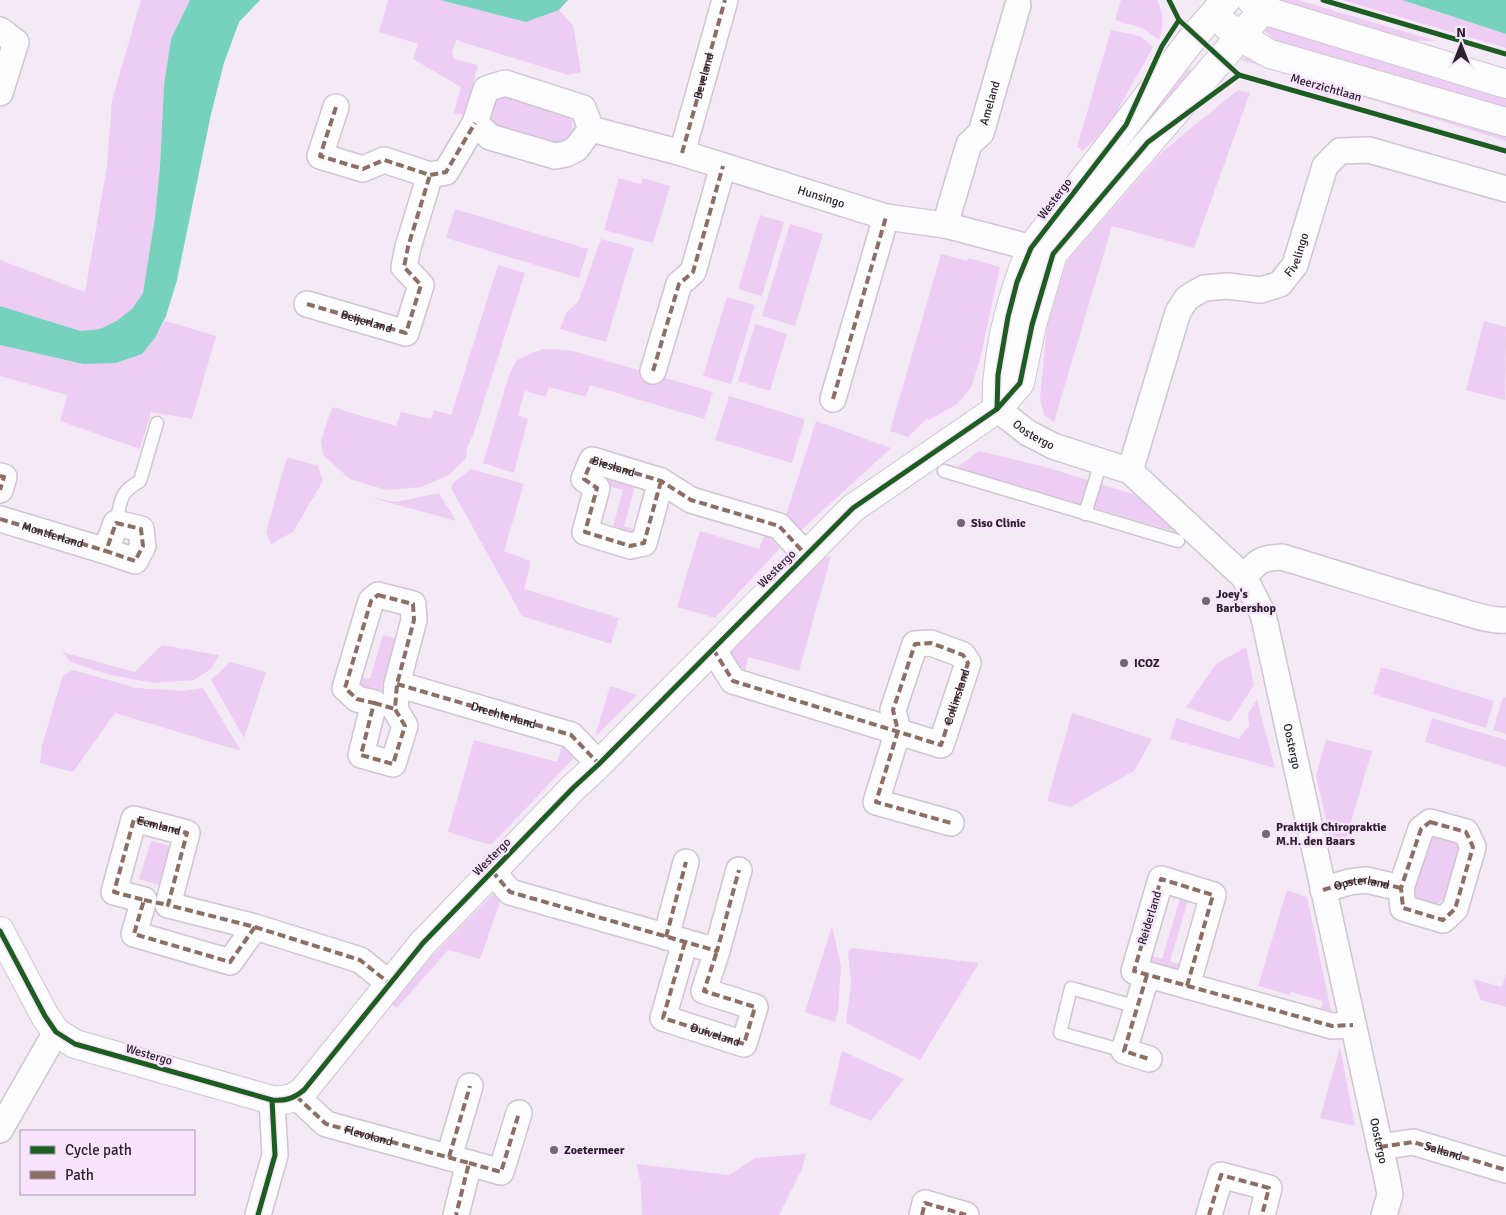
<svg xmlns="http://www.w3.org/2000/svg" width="1506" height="1215" font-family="Signika,sans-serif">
  <rect width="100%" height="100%" fill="#f4eaf6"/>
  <g fill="#eecdf4">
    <path d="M141,0H190L171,39L164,85L160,166L155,217L143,293L132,309L118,320L100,329L81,331L0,306V260L85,292L107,166L112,100Z"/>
    <path d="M388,0H440L526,22L559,10L573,25L581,72L568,75L456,40L452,53L454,59L478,65L465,115L454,113L461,87L413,59L418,44L379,32Z"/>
    <path d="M1121,0H1157C1164,15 1164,25 1159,40L1142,28L1115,20Z"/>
    <path d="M1273,0H1298L1436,41L1388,40Z"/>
    <path d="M1342,0H1402L1506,34V48Z"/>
    <path d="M1258,26L1290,28L1506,92V108L1277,41Z"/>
    <path d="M1111,30L1140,36L1153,47L1111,122L1083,151L1077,147Z"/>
    <path d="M1258,56L1506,132V141L1239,59Z"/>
    <path d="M1189,69L1194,73L1057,229Z"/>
    <path d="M1238,90L1250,93L1194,248L1112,226L1054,422L1044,415L1040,398L1047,327L1067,261L1162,152Z"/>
    <path d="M499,94L571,116C575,128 570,145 555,145C550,145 501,130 495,127C491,125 490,121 489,118L490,108Z"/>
    <path d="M619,178L641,184L643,178L670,186L653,243L604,230Z"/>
    <path d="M455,209L588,249L579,278L446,238Z"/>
    <path d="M760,215L784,222L762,296L738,289Z"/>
    <path d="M790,224L823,234L795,326L762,316Z"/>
    <path d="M601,239L634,248L606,342L560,329L566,313L578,302Z"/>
    <path d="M941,254L967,261L968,258L1000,267L981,355L972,386L957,404L929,420L927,418L908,437L890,431Z"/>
    <path d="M498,265L525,273L474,432L467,448L466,458L449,475L421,487L386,490L350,479L323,455L321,440L332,407L396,426L401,412L431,419L434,410L451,415Z"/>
    <path d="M727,297L755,305L731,384L703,376Z"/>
    <path d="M166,321L216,336L192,419L151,412L140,449L60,421L67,395L0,376V345L83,364L155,338L164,322Z"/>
    <path d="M1484,321L1506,327L1505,400L1466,390Z"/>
    <path d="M755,324L787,334L770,391L738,381Z"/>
    <path d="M542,349L570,350L713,392L704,419L590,385L586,397L549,387L546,397L525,391L518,415L528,419L514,473L483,463L510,372L517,360Z"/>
    <path d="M729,396L805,419L792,463L715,440Z"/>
    <path d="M816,421L891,448L798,533L784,522Z"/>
    <path d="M979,451L1042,466L1133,494L1159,513L1177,532L956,468Z"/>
    <path d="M287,457L318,466L323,481L293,532L271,544L266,532Z"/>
    <path d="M471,469L524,484L504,551L531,561L524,589L619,618L611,644L522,616L451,488L453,483Z"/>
    <path d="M600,475L636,483L624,526L637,530L636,534L612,530L623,490L608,486Z"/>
    <path d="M439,493L456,521L369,497L396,502Z"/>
    <path d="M700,531L759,549L765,533L780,548L715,618L677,607Z"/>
    <path d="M831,556L799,671L748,657L745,671L727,652L816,560Z"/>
    <path d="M383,635L399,639L388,686L381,694L362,689L356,676L370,679Z"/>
    <path d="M162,645L219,655L212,668L194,680L154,683L110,675L71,662L62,652L135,672Z"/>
    <path d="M1246,647L1254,685L1230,722L1186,707L1216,664Z"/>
    <path d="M230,662L266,672L244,738L211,680Z"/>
    <path d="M1381,667L1494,701L1486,728L1373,694Z"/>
    <path d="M73,670L137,688L183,691L203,688L241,751L115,713L73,772L40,763L42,745L63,675Z"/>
    <path d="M610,686L637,695L595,737Z"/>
    <path d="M1503,697L1506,698V734L1493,730Z"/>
    <path d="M1257,699L1275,768L1170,739L1176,718L1239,739L1249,725L1248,714Z"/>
    <path d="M1072,713L1152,739L1134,771L1070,807L1047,801Z"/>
    <path d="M1432,718L1506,740V767L1425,742Z"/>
    <path d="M474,740L557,762L562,746L567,747L573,759L491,845L448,832Z"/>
    <path d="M1326,740L1372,751L1344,845L1331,842L1316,776Z"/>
    <path d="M1436,834L1455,840L1461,852L1446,898L1434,906L1418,901L1412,895L1424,841Z"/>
    <path d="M151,841L174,847L163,886L139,879Z"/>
    <path d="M1287,890L1307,897L1331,1010L1319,1015L1323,1001L1291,992L1290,995L1258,986Z"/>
    <path d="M1170,891L1202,905L1188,901L1170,961L1183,966L1182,973L1149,966L1148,955L1162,959L1180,899L1167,894Z"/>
    <path d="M492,895L502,897L480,959L448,950L397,1008L387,1002Z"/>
    <path d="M832,926L841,966L838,1012L835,1022L805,1012Z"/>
    <path d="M851,948L979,963L920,1060L846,1023L851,984L848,952Z"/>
    <path d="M1506,974V1007L1481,1000L1473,979L1502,987Z"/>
    <path d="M1340,1047L1355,1126L1320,1118Z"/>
    <path d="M842,1051L904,1079L871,1121L829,1104Z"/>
    <path d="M806,1154L802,1169L779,1215H642L641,1184L636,1164L729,1175L755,1158Z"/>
  </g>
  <g fill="#77d2bd">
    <path d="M190,0H260L239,22L224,63L211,114L177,280L166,316L155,338L142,354L116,363L83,364L0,345V306L81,331L100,329L118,320L132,309L143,293L155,217L160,166L164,85L171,39Z"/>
    <path d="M440,0H568L559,10L526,22Z"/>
    <path d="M1402,0H1506V34Z"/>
  </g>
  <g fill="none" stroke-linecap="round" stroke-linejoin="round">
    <g stroke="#cec5d0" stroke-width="15">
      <g id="lane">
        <path d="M944,471L1178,541"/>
        <path d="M1085,514L1101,462"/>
        <path d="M116,523C122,499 118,494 140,481L157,423"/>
        <path d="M1124,1051L1060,1033L1071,988L1137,1007"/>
      </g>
    </g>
    <g stroke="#cec5d0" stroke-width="28">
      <g id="street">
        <path d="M0,30L16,42L0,93"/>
        <path d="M505,83L583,108L591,129L576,149L566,154L555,156L490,137L475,123L486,89Z"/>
        <path d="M336,107L320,156L363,169L384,160L430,175L446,172L475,123"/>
        <path id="s1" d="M591,129L682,153L886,217L945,225L1051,253"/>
        <path d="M682,153L725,0"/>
        <path id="s2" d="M945,225L969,144L981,133L1018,5"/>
        <path d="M307,304L406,333L421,285L404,267L408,247L430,175"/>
        <path d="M653,371L679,284L693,272L723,166"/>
        <path d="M833,399L886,217"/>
        <path id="s3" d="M997,409L1028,433L1053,446L1130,471L1244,577L1263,614L1387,1178L1390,1195L1384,1215"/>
        <path id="s4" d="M1130,471L1178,312L1187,298L1204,288L1227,286L1261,290L1280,284L1295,265L1325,166L1340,151L1369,150L1506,189"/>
        <path d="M0,476L4,477L0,490"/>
        <path id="s5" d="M661,481L644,543L630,546L585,532L597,488L584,479L592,460L661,481L691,500L779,526L806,555"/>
        <path d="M0,519L106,551"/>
        <path d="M116,523L141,529L143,546L135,561L106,551Z"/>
        <path d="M1244,577C1258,561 1260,558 1282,557C1338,574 1394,592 1450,608C1465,612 1491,622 1506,620"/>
        <path d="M378,595L413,604L414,620L397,684L395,709L405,726L393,764L361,755L374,703L357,699L345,688L371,601Z"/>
        <path id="s6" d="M713,649L733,681L941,745L968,663L963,655L931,643L915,644L893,710L898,731L876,802L951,823"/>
        <path id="s7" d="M397,684L571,735L599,764"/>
        <path d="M1430,822L1466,832L1473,847L1455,909L1443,920L1403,908L1401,888L1421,829Z"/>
        <path d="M492,871L510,892L717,951L739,870"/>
        <path id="s8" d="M1323,890L1349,882L1366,880L1401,888"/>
        <path id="s9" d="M255,927L230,962L134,934L144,900L114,892L134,819L187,833L168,905L255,927L360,960L389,983"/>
        <path d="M666,937L686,862"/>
        <path d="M685,942L663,1018L744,1044L755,1007L704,991L717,951"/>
        <path d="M1147,975L1124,1051L1149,1059"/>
        <path d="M1187,986L1213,895L1161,879L1134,971L1332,1026L1353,1025"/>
        <path d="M296,1096L326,1124L469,1163L456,1215"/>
        <path d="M0,1130L56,1032"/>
        <path d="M1380,1147L1413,1142L1506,1170"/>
        <path d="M449,1157L470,1086"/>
        <path d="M469,1163L501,1172L519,1113"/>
        <path d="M258,1215L275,1155L272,1100"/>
        <path d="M922,1215L925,1203L966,1215"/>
        <path d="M1209,1215L1221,1175L1269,1188L1262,1215"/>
      </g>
    </g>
    <g stroke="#cec5d0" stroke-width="30">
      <g id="secondary">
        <path d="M1251,0L1263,10L1506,84"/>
        <path d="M1227,26L1240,37L1270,54L1506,122"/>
        <path d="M997,409C997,398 996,386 998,375C1002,331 1015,288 1031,248L1195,35L1226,0"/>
        <path d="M0,931L45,1016L56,1032L75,1044L272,1100C285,1101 293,1099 304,1090L423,943L573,788L599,764L853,508L997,409L1020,383L1032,325L1053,254L1263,10"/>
      </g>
    </g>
    <use href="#lane" stroke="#fdfcfe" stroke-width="12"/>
    <use href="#street" stroke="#fdfcfe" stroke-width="25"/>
    <use href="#secondary" stroke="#fdfcfe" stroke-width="28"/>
    <g stroke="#8d6e63" stroke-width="4" stroke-dasharray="8 4" stroke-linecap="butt">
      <path d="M336,107L320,156L363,169L384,160L430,175L446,172L475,123"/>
      <path id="s10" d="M682,153L725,0"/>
      <path id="s11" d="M307,304L406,333L421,285L404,267L408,247L430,175"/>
      <path d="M653,371L679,284L693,272L723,166"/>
      <path d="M833,399L886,217"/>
      <path d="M0,476L4,477L0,490"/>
      <path d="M661,481L644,543L630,546L585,532L597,488L584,479L592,460L661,481L691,500L779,526L806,555"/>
      <path id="s12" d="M0,519L106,551"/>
      <path d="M116,523L141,529L143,546L135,561L106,551Z"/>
      <path d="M378,595L413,604L414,620L397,684L395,709L405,726L393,764L361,755L374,703L357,699L345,688L371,601Z"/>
      <path d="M713,649L733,681L941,745L968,663L963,655L931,643L915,644L893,710L898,731L876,802L951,823"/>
      <path d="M397,684L571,735L599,764"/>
      <path d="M374,703L395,709"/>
      <path d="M1430,822L1466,832L1473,847L1455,909L1443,920L1403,908L1401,888L1421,829Z"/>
      <path d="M492,871L510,892L717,951L739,870"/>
      <path d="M1323,890L1349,882L1366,880L1401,888"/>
      <path d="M144,900L168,905"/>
      <path d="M255,927L230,962L134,934L144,900L114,892L134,819L187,833L168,905L255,927L360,960L389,983"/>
      <path d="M666,937L686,862"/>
      <path id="s13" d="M685,942L663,1018L744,1044L755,1007L704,991L717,951"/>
      <path d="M1147,975L1124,1051L1149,1059"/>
      <path d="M1187,986L1213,895L1161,879L1134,971L1332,1026L1353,1025"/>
      <path id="s14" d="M296,1096L326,1124L469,1163L456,1215"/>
      <path id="s15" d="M1380,1147L1413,1142L1506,1170"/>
      <path d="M449,1157L470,1086"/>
      <path d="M469,1163L501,1172L519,1113"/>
      <path d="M922,1215L925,1203L966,1215"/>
      <path d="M1209,1215L1221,1175L1269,1188L1262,1215"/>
    </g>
    <g stroke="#f8e4fc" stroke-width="8">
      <g id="cycleway">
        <path d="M1169,0L1179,20L1239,75L1506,151"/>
        <path d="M1323,0L1506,54"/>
        <path d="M997,409L998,375L1008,317L1017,282L1031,248L1126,125L1162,46L1179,20"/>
        <path d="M0,931L45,1016L56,1032L75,1044L272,1100C285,1101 293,1099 304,1090L423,943L573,788L599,764L853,508L997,409L1020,383L1032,325L1053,254L1148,142L1239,75"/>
        <path d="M258,1215L275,1155L272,1100"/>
      </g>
    </g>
    <use href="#cycleway" stroke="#1b5e20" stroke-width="5"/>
  </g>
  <g fill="#716773" stroke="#f8e4fc" stroke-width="2">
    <circle cx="961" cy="523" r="5"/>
    <circle cx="1206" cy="601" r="5"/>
    <circle cx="1124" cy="663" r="5"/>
    <circle cx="1266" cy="834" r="5"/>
    <circle cx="554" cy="1150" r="5"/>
  </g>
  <g text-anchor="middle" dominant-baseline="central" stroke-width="5" stroke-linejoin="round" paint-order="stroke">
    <g font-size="12" fill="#2b212c" stroke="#f8e4fc">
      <text stroke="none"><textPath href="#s10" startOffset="80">Beveland</textPath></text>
      <text transform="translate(1326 88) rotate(16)">Meerzichtlaan</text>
      <text stroke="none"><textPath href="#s2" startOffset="132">Ameland</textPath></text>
      <text stroke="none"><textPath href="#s1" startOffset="240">Hunsingo</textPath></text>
      <text transform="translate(1055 199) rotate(-53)">Westergo</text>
      <text stroke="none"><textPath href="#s4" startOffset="314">Fivelingo</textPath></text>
      <text stroke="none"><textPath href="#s11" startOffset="62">Beijerland</textPath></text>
      <text stroke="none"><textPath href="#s3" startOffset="45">Oostergo</textPath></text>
      <text stroke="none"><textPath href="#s5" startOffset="230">Biesland</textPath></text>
      <text stroke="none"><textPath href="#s12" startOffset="55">Montferland</textPath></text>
      <text transform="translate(777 569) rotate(-45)">Westergo</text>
      <text stroke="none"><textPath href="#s6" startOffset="306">Collinsland</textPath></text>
      <text stroke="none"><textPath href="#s7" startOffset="111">Drechterland</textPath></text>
      <text stroke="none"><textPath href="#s3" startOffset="481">Oostergo</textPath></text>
      <text stroke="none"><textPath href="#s9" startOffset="311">Eemland</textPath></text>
      <text transform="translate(492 857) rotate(-45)">Westergo</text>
      <text stroke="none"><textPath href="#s8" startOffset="40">Opsterland</textPath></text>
      <text transform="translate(1150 918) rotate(-73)">Reiderland</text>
      <text stroke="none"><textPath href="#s13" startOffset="134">Duiveland</textPath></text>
      <text transform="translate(149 1055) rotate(16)">Westergo</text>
      <text stroke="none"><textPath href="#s14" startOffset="85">Flevoland</textPath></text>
      <text stroke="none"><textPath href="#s3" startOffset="885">Oostergo</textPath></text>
      <text stroke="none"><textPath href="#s15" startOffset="65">Salland</textPath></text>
    </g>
    <g font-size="12" font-weight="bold" fill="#2b212c" stroke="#f8e4fc" text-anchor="start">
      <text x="971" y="523">Siso Clinic</text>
      <text x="1216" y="594">Joey's<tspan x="1216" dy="14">Barbershop</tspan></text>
      <text x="1134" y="663">ICOZ</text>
      <text x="1276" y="827">Praktijk Chiropraktie<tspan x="1276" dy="14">M.H. den Baars</tspan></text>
      <text x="564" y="1150">Zoetermeer</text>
    </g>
  </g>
  <rect x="20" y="1130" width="175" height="65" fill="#f8e4fc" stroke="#a696a9"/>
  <rect x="30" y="1146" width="25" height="8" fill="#1b5e20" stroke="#a696a9"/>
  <text x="65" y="1155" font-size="15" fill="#2b212c">Cycle path</text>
  <rect x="30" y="1171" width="25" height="8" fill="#8d6e63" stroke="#a696a9"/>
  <text x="65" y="1180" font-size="15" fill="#2b212c">Path</text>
  <g transform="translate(1461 45)" stroke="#f8e4fc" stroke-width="4" paint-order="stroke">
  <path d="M0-4L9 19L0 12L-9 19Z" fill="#2b212c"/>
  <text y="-8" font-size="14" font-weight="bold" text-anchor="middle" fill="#2b212c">N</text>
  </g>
</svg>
